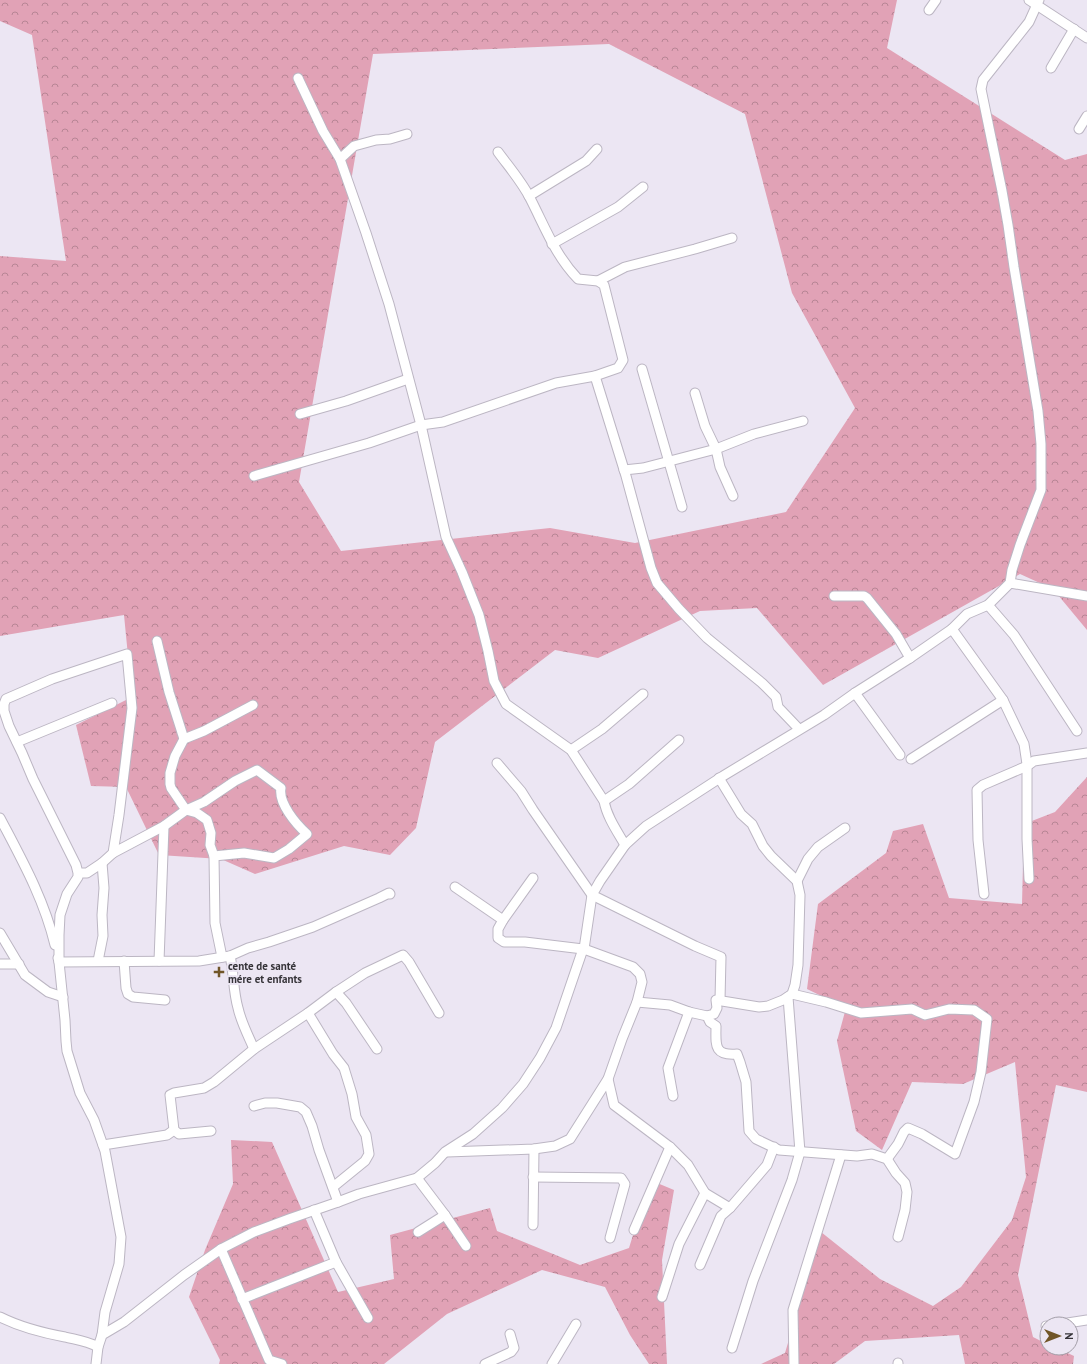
<svg xmlns="http://www.w3.org/2000/svg" width="1087" height="1364" font-family="'PT Sans',sans-serif">
  <defs>
    <pattern id="forest-crowns" width="20" height="18" patternUnits="userSpaceOnUse"><rect width="20" height="18" fill="#e1a2b6"/><path d="M2 6a3 3 0 1 1 6 0M12 15a3 3 0 1 1 6 0" fill="none" stroke="#b78595"/></pattern>
  </defs>
  <rect width="100%" height="100%" fill="#ece6f3"/>
  <g fill="url(#forest-crowns)" fill-rule="evenodd">
    <path d="M0,0H897L887,48L1065,160L1087,154V630L1053,589L1020,574L823,685L757,608L700,611L598,658L555,650L435,742L416,828L390,855L344,846L255,874L221,859L159,855L126,787L91,786L76,725L132,697L124,615L0,636V256L66,261L32,35L0,21ZM609,44L745,114L792,293L855,408L786,512L635,543L550,528L341,551L299,482L373,54Z"/>
    <path d="M1087,777V1092L1056,1085L1018,1275L1033,1337L1047,1344V1348H1057L1074,1356L1073,1364H965L959,1335L865,1341L834,1364H761L785,1353L821,1232L880,1279L933,1306L961,1287L1012,1220L1026,1177L1015,1062L963,1084L912,1082L882,1150L856,1131L837,1041L846,1008L807,989L818,904L886,853L893,831L923,824L949,898L1022,904L1024,824L1055,812Z"/>
    <path d="M231,1140L272,1142L338,1292L394,1279L390,1235L490,1208L497,1231L580,1265L629,1248L650,1180L674,1190L662,1260L667,1364H649L630,1335L605,1287L542,1270L447,1314L384,1364H219L220,1360L189,1297L205,1250L233,1184Z"/>
  </g>
  <g fill="none" stroke-linecap="round" stroke-linejoin="round">
    <g stroke="#bcb6c3" stroke-width="11">
      <g id="minor">
        <path d="M1029,0L1087,38"/>
        <path d="M929,10L936,0"/>
        <path d="M1051,68L1074,29"/>
        <path d="M298,78L323,131L340,159L366,233L389,304L421,425L446,537L462,572L479,615L488,651L494,681L506,704L571,750L604,801C607,817 617,831 625,845"/>
        <path d="M1079,129L1087,116"/>
        <path d="M340,159L354,146L376,140L390,139L407,134"/>
        <path d="M529,196L586,161L597,149"/>
        <path d="M552,244L618,207L643,187"/>
        <path d="M598,281L625,267L695,249L732,238"/>
        <path d="M642,369L682,507"/>
        <path d="M595,376L626,476L651,568L657,583L679,609L707,638L762,683L776,697L778,707L799,729"/>
        <path d="M695,393L705,426L716,449L720,467L733,496"/>
        <path d="M300,414L346,401L408,379"/>
        <path d="M624,470L643,468L716,449L754,434L803,421"/>
        <path d="M254,476L369,443L421,425L443,422L556,383L595,376L618,368L623,360L604,285L598,281L578,279C555,255 545,227 530,198C522,182 509,167 498,152"/>
        <path d="M1010,583L1087,596"/>
        <path d="M834,596H864L867,598L896,634L910,658"/>
        <path d="M988,605L1014,635L1077,731"/>
        <path d="M952,629L1003,700L1024,744L1027,764V839L1029,879"/>
        <path d="M157,641L169,692L184,739"/>
        <path d="M855,693L900,755"/>
        <path d="M17,742L112,703"/>
        <path d="M571,750L602,729L643,694"/>
        <path d="M911,759L1003,700"/>
        <path d="M497,763L521,791L533,810L592,895L695,946L721,957L720,1000"/>
        <path d="M604,801L629,784L679,740"/>
        <path d="M0,818C22,860 44,899 55,945"/>
        <path d="M113,853L164,826L186,810L204,802L235,781L257,770L281,788C278,803 296,824 307,834L289,849L274,858L244,853L214,856"/>
        <path d="M78,873H87L102,863L113,853L119,815L132,708L127,654L52,679L13,696L6,699L4,704V711L9,726L22,753L33,779L76,865L78,873V877L67,894L60,915L59,935V962L65,1020L66,1041L67,1051L80,1093L94,1120L105,1151L121,1237L119,1264L105,1312L102,1335"/>
        <path d="M533,878L503,920L498,929V938L504,942H525L583,949"/>
        <path d="M797,881L808,859L818,847L845,828"/>
        <path d="M455,887L503,920"/>
        <path d="M984,894L978,840L977,790L983,785L1027,766L1034,761L1087,753"/>
        <path d="M0,933L25,975L48,992L63,997"/>
        <path d="M230,956C234,973 233,991 238,1008C241,1022 248,1035 254,1049"/>
        <path d="M222,957L215,923L214,856L210,845L211,833L207,820L197,813L186,810L171,788L170,784V773L175,756L184,739L204,731L253,705"/>
        <path d="M58,958L59,962L199,961L230,956L248,948L269,942L313,927L379,898L389,893L390,894"/>
        <path d="M98,961L103,936L102,915L104,888L102,863"/>
        <path d="M124,961L126,988L128,994L133,997L165,1000"/>
        <path d="M159,961L164,826"/>
        <path d="M0,964H19"/>
        <path d="M336,992L346,1003L377,1049"/>
        <path d="M792,994L826,1002L861,1013L912,1009L925,1015L949,1009L974,1010L987,1019L981,1072L974,1102L955,1154L922,1134L908,1128L904,1132L898,1144L887,1159"/>
        <path d="M637,1002L670,1005L689,1012L707,1016L710,1022L716,1026C716,1044 713,1056 737,1054L740,1062L746,1082L749,1131L756,1139L779,1150L857,1156L872,1154L887,1159L896,1173L905,1183L907,1192L905,1210L898,1237"/>
        <path d="M308,1013L333,1054L344,1068L352,1094L356,1117L366,1135L369,1154L365,1161L333,1187"/>
        <path d="M707,1016L714,1014L717,1008L716,1000L759,1007L768,1006L783,1000L792,994L795,985L798,965L800,895L797,881L771,856L763,846L752,824L741,814L719,778"/>
        <path d="M608,1079L614,1105L670,1147L688,1165L705,1193L730,1208"/>
        <path d="M673,1096L668,1068L689,1012"/>
        <path d="M254,1106L265,1103H277L300,1107L306,1112L312,1126L319,1150L338,1202"/>
        <path d="M211,1131L179,1134L174,1130L170,1095L174,1093L204,1088L214,1082L254,1049L308,1013L336,992L365,973L403,955L409,962L439,1013"/>
        <path d="M103,1145L167,1135L174,1130"/>
        <path d="M447,1152L534,1149L555,1146L570,1139L608,1079L622,1039L637,1002L642,982L640,974L633,967L584,949"/>
        <path d="M533,1177L621,1178L625,1184L610,1238"/>
        <path d="M417,1178L445,1215L466,1246"/>
        <path d="M314,1210L336,1262L368,1318"/>
        <path d="M533,1225L534,1149"/>
        <path d="M634,1230L670,1147"/>
        <path d="M418,1232L445,1215"/>
        <path d="M221,1249L269,1360L282,1364"/>
        <path d="M700,1265L721,1216L730,1208L767,1165L774,1147"/>
        <path d="M662,1297L679,1244L705,1193"/>
        <path d="M242,1299L336,1262"/>
        <path d="M0,1317C20,1327 43,1333 65,1337C77,1340 87,1341 98,1347"/>
        <path d="M1061,1324L1087,1320"/>
        <path d="M1046,1326H1047"/>
        <path d="M732,1348L753,1281L792,1180L800,1152L788,997"/>
        <path d="M96,1364L98,1347L102,1335L124,1322L184,1275L221,1249L254,1232L289,1219L338,1202L359,1194L417,1178L435,1163L445,1152L473,1134L502,1108L523,1084L540,1058L556,1028L583,949H584L592,895L600,881L625,845L646,826L723,776L824,715L855,693L910,658L952,629L967,614L988,605L1010,583L1012,570L1020,545L1041,490V444L1038,411L1014,267L1008,225L1002,191L981,89L983,80L1029,22L1039,0"/>
        <path d="M485,1364L511,1352L514,1348L510,1334"/>
        <path d="M552,1364L576,1324"/>
        <path d="M794,1364L793,1310L841,1155"/>
        <path d="M898,1364V1363"/>
      </g>
    </g>
    <use href="#minor" stroke="#fff" stroke-width="9"/>
  </g>
  <path fill="#715628" stroke="#ece6f3" stroke-width="1.5" d="M217 966h4v4h4v4h-4v4h-4v-4h-4v-4h4z"/>
  <g text-anchor="middle" dominant-baseline="central" stroke-width="4" stroke-linejoin="round" paint-order="stroke">
    <g font-size="11" font-weight="bold" fill="#353338" stroke="#ece6f3" text-anchor="start">
      <text x="228" y="966">cente de santé<tspan x="228" dy="13">mére et enfants</tspan></text>
    </g>
  </g>
  <g transform="translate(1059 1336) rotate(90)"><circle r="19" fill="#ece6f3" stroke="#a39ea8"/>
  <path d="M0-3L7 15L0 10L-7 15Z" fill="#715628"/>
  <text y="-6" font-size="11" font-weight="bold" text-anchor="middle" fill="#353338">N</text>
  </g>
</svg>
